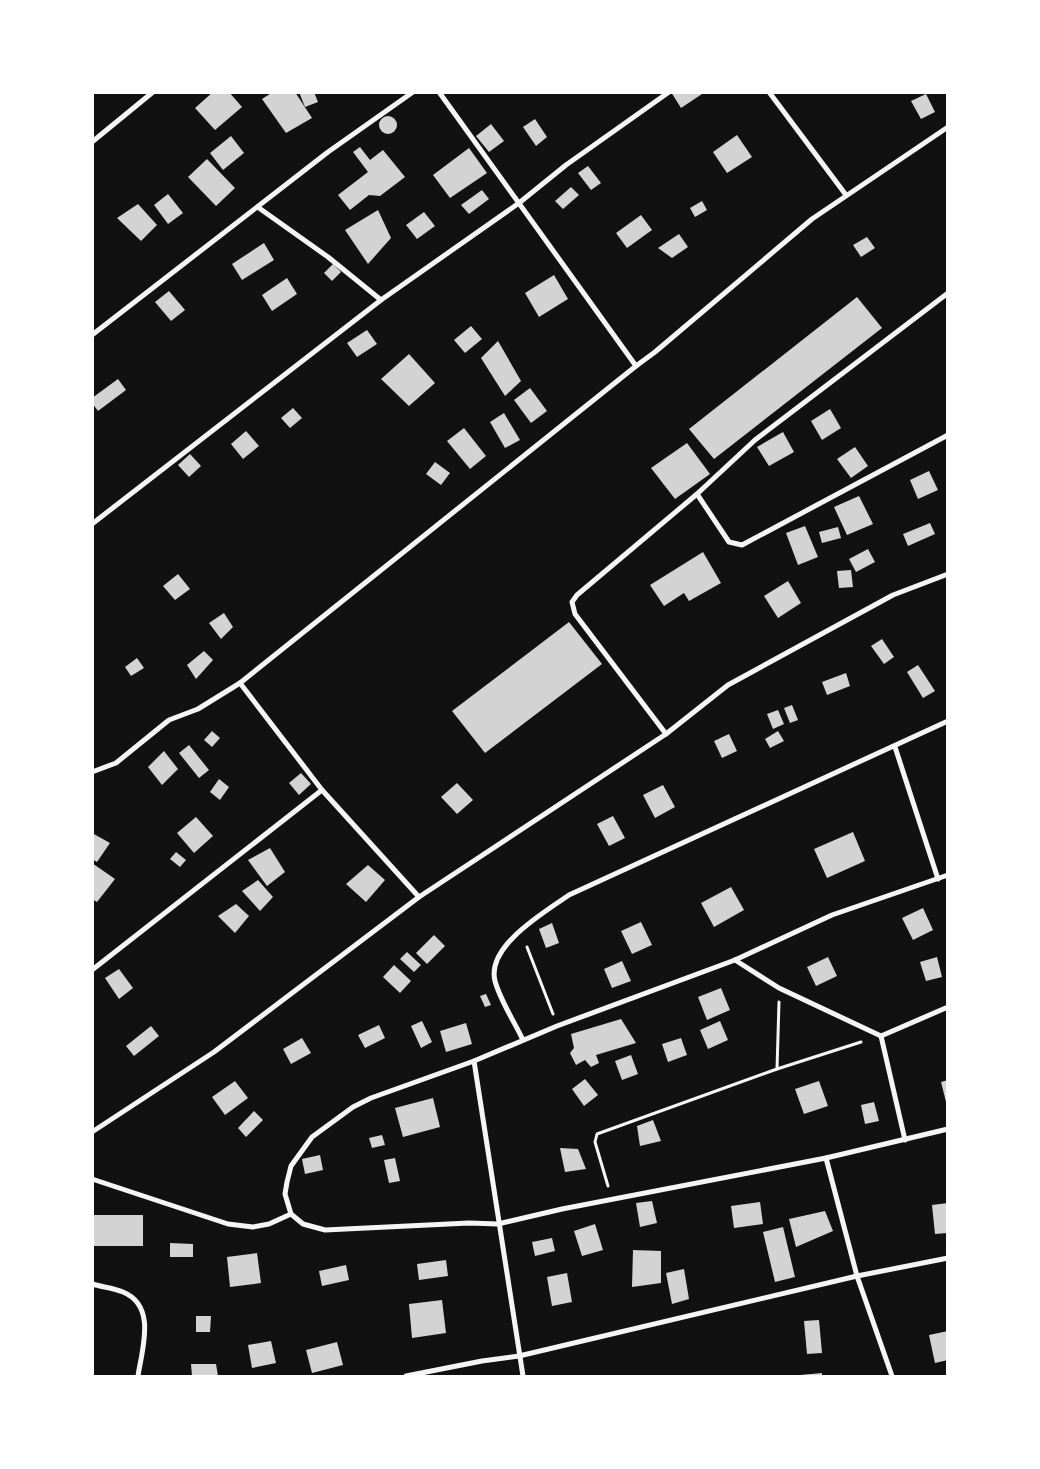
<svg xmlns="http://www.w3.org/2000/svg" width="1040" height="1469" font-family="'Times New Roman',serif">
  <rect width="100%" height="100%" fill="#111"/>
  <g fill="#d3d3d3">
    <path d="M213,92H229L242,107L215,130L195,108Z"/>
    <path d="M273,92H295L312,118L286,133L262,99Z"/>
    <path d="M299,92H314L318,102L305,107Z"/>
    <path d="M671,92H705L681,108Z"/>
    <path d="M926,94L935,112L921,119L911,101Z"/>
    <circle cx="388" cy="125" r="9"/>
    <path d="M535,119L547,137L536,146L523,127Z"/>
    <path d="M491,124L504,141L489,152L476,136Z"/>
    <path d="M737,135L752,157L727,173L713,152Z"/>
    <path d="M231,136L244,153L223,170L210,153Z"/>
    <path d="M360,147L370,160L383,150L405,177L380,196L369,195L350,210L338,195L368,172L353,152Z"/>
    <path d="M469,148L487,173L450,198L433,175Z"/>
    <path d="M207,159L235,188L216,206L188,177Z"/>
    <path d="M588,166L601,183L591,190L578,173Z"/>
    <path d="M571,187L579,195L563,209L555,201Z"/>
    <path d="M482,190L489,199L469,214L461,205Z"/>
    <path d="M168,194L183,213L168,224L154,205Z"/>
    <path d="M702,201L707,210L695,217L690,208Z"/>
    <path d="M138,204L157,225L141,241L117,218Z"/>
    <path d="M378,210L391,238L368,264L345,230Z"/>
    <path d="M424,212L435,226L417,239L406,225Z"/>
    <path d="M641,215L652,230L627,248L616,233Z"/>
    <path d="M679,234L688,247L672,258L658,248Z"/>
    <path d="M867,237L875,248L861,257L853,245Z"/>
    <path d="M264,243L274,260L242,280L232,264Z"/>
    <path d="M333,264L341,272L332,281L324,273Z"/>
    <path d="M554,275L568,299L539,317L525,293Z"/>
    <path d="M287,278L297,294L272,311L262,295Z"/>
    <path d="M169,291L185,310L171,321L155,302Z"/>
    <path d="M857,297L882,328L714,459L689,429Z"/>
    <path d="M471,326L482,339L465,353L454,340Z"/>
    <path d="M367,330L377,344L357,357L347,343Z"/>
    <path d="M498,341L521,381L505,396L481,358Z"/>
    <path d="M409,354L435,383L409,406L381,379Z"/>
    <path d="M118,379L126,390L98,411L92,403V398Z"/>
    <path d="M530,388L547,411L531,423L514,400Z"/>
    <path d="M293,408L302,418L290,428L281,418Z"/>
    <path d="M830,409L841,428L822,440L811,421Z"/>
    <path d="M504,413L520,440L505,448L490,422Z"/>
    <path d="M464,428L486,456L470,469L447,441Z"/>
    <path d="M246,431L259,446L243,459L231,444Z"/>
    <path d="M783,432L794,452L769,466L757,447Z"/>
    <path d="M687,443L710,474L675,499L651,468Z"/>
    <path d="M855,447L868,466L851,478L837,459Z"/>
    <path d="M190,454L201,466L189,477L178,465Z"/>
    <path d="M435,462L450,473L441,485L426,474Z"/>
    <path d="M929,471L938,490L918,499L910,480Z"/>
    <path d="M859,496L873,524L847,535L834,507Z"/>
    <path d="M930,523L935,534L908,546L903,534Z"/>
    <path d="M805,526L818,557L798,565L786,533Z"/>
    <path d="M838,527L841,538L822,543L819,532Z"/>
    <path d="M868,549L875,562L856,572L849,559Z"/>
    <path d="M703,552L721,583L689,601L684,593L664,606L650,585Z"/>
    <path d="M851,570L853,587L839,588L837,571Z"/>
    <path d="M178,574L190,589L175,600L163,586Z"/>
    <path d="M788,581L801,603L778,618L764,596Z"/>
    <path d="M224,613L233,627L221,639L209,623Z"/>
    <path d="M569,622L602,664L485,753L452,711Z"/>
    <path d="M882,639L894,657L884,664L871,646Z"/>
    <path d="M204,651L213,660L196,679L187,665Z"/>
    <path d="M137,658L144,668L131,676L125,667Z"/>
    <path d="M918,665L935,691L923,698L907,672Z"/>
    <path d="M846,673L850,686L827,695L822,682Z"/>
    <path d="M792,705L798,720L790,723L784,708Z"/>
    <path d="M778,710L784,724L773,729L767,714Z"/>
    <path d="M212,731L220,738L212,747L204,740Z"/>
    <path d="M778,731L784,741L770,748L765,739Z"/>
    <path d="M729,734L737,751L722,758L714,741Z"/>
    <path d="M189,745L209,770L199,778L179,753Z"/>
    <path d="M164,751L178,769L162,785L148,767Z"/>
    <path d="M301,773L311,784L299,795L289,783Z"/>
    <path d="M219,779L229,787L220,800L210,792Z"/>
    <path d="M457,783L473,800L457,814L441,797Z"/>
    <path d="M663,785L675,807L655,818L643,795Z"/>
    <path d="M613,816L625,838L609,846L597,824Z"/>
    <path d="M196,817L213,836L194,853L177,833Z"/>
    <path d="M853,832L865,861L827,878L814,849Z"/>
    <path d="M92,833L110,843L97,862L92,859Z"/>
    <path d="M270,848L285,872L267,886L248,860Z"/>
    <path d="M176,852L186,860L180,867L170,859Z"/>
    <path d="M92,863L115,879L97,902L92,899Z"/>
    <path d="M368,865L385,880L366,902L346,884Z"/>
    <path d="M258,880L273,897L260,911L242,891Z"/>
    <path d="M731,887L744,910L714,927L701,903Z"/>
    <path d="M236,904L249,916L235,933L218,916Z"/>
    <path d="M923,908L933,930L913,940L902,918Z"/>
    <path d="M641,922L652,945L632,954L621,931Z"/>
    <path d="M552,923L559,943L546,948L539,929Z"/>
    <path d="M434,935L445,946L427,964L416,953Z"/>
    <path d="M407,952L421,965L414,972L400,959Z"/>
    <path d="M828,957L837,976L816,986L807,967Z"/>
    <path d="M937,957L942,977L926,981L920,962Z"/>
    <path d="M622,961L631,981L612,988L604,969Z"/>
    <path d="M394,965L411,981L400,993L383,977Z"/>
    <path d="M119,969L133,988L119,999L105,978Z"/>
    <path d="M721,988L730,1010L707,1020L698,997Z"/>
    <path d="M486,994L491,1005L485,1007L480,996Z"/>
    <path d="M621,1019L636,1043L596,1055L599,1063L591,1067L585,1060L576,1065L570,1053L574,1048L571,1034Z"/>
    <path d="M422,1021L432,1042L421,1048L411,1026Z"/>
    <path d="M720,1021L728,1040L708,1049L700,1030Z"/>
    <path d="M466,1023L472,1044L446,1052L440,1031Z"/>
    <path d="M379,1025L385,1038L365,1048L358,1035Z"/>
    <path d="M151,1026L159,1036L134,1056L126,1046Z"/>
    <path d="M302,1038L311,1053L291,1064L283,1049Z"/>
    <path d="M681,1038L687,1055L668,1062L662,1044Z"/>
    <path d="M631,1055L638,1074L622,1080L615,1061Z"/>
    <path d="M585,1079L598,1095L584,1106L572,1089Z"/>
    <path d="M948,1080V1106H947L941,1082Z"/>
    <path d="M235,1081L248,1098L225,1115L212,1097Z"/>
    <path d="M819,1081L828,1106L804,1114L795,1089Z"/>
    <path d="M433,1098L440,1127L403,1137L395,1108Z"/>
    <path d="M874,1102L879,1121L865,1124L861,1105Z"/>
    <path d="M254,1111L263,1120L246,1137L238,1128Z"/>
    <path d="M653,1120L661,1141L640,1146L637,1126Z"/>
    <path d="M382,1135L385,1145L372,1148L369,1138Z"/>
    <path d="M560,1148L578,1149L586,1169L565,1172Z"/>
    <path d="M320,1155L323,1170L305,1174L302,1159Z"/>
    <path d="M395,1158L400,1181L389,1183L384,1160Z"/>
    <path d="M652,1201L657,1223L640,1227L636,1203Z"/>
    <path d="M760,1202L763,1224L734,1228L731,1206Z"/>
    <path d="M948,1203V1233L935,1234L932,1205Z"/>
    <path d="M825,1211L833,1231L796,1247L789,1219Z"/>
    <rect x="94" y="1215" width="49" height="31"/>
    <path d="M595,1224L603,1250L582,1256L574,1231Z"/>
    <path d="M783,1227L795,1277L775,1282L763,1232Z"/>
    <path d="M552,1238L555,1251L535,1256L532,1242Z"/>
    <path d="M170,1243L193,1244V1257H170Z"/>
    <path d="M633,1250L661,1251V1283L632,1287Z"/>
    <path d="M257,1253L261,1283L230,1287L227,1257Z"/>
    <path d="M446,1260L448,1276L419,1280L417,1264Z"/>
    <path d="M346,1265L349,1280L322,1286L319,1271Z"/>
    <path d="M684,1269L689,1299L672,1304L666,1273Z"/>
    <path d="M567,1273L572,1302L552,1306L547,1277Z"/>
    <path d="M442,1300L446,1333L412,1338L409,1304Z"/>
    <path d="M196,1316H211L210,1332H196Z"/>
    <path d="M819,1320L822,1353L807,1354L804,1321Z"/>
    <path d="M948,1331V1360L935,1363L929,1335Z"/>
    <path d="M271,1341L276,1363L252,1368L248,1345Z"/>
    <path d="M337,1342L343,1365L312,1373L306,1350Z"/>
    <path d="M191,1364H216L218,1376H192Z"/>
    <path d="M822,1373V1376H800V1375Z"/>
  </g>
  <g fill="none" stroke-linecap="round" stroke-linejoin="round">
    <g stroke="#f5f5f5" stroke-width="3">
      <path d="M527,947L553,1014"/>
      <path d="M777,1069L779,1002"/>
      <path d="M608,1186L595,1142L597,1134L777,1069L861,1042"/>
    </g>
    <g stroke="#f5f5f5" stroke-width="5">
      <path d="M439,92L636,366"/>
      <path d="M769,92L846,195"/>
      <path d="M92,142L153,92"/>
      <path d="M259,208L328,257L381,300"/>
      <path d="M92,335L328,152L413,92"/>
      <path d="M697,494L729,542L742,545L948,435"/>
      <path d="M92,524L381,300L519,203L566,165L669,92"/>
      <path d="M240,683L322,790"/>
      <path d="M666,734L728,685L893,595L948,574"/>
      <path d="M895,747L938,879"/>
      <path d="M92,772L116,763L169,720L198,709L240,683L636,366L655,352L812,219L948,127"/>
      <path d="M948,875L832,915L735,960L557,1026L474,1061L371,1098L353,1107L312,1137L291,1166L287,1182L285,1194L291,1214L303,1224L325,1230L469,1223L498,1224L562,1209L826,1158L948,1129"/>
      <path d="M735,960L779,988L881,1036L948,1007"/>
      <path d="M92,970L322,790L419,897"/>
      <path d="M881,1036L905,1140"/>
      <path d="M523,1040C514,1021 500,1000 495,981C486,946 545,912 569,895L948,721"/>
      <path d="M474,1061L523,1376"/>
      <path d="M92,1132L214,1052L419,897L666,734L575,614L572,602L577,595L697,494L755,440L948,293"/>
      <path d="M826,1158L857,1276L892,1376"/>
      <path d="M92,1179L228,1224L253,1227L269,1224L291,1214"/>
      <path d="M92,1284C102,1287 114,1288 123,1292C157,1306 142,1349 138,1376"/>
      <path d="M406,1376L482,1361L519,1356L857,1276L948,1258"/>
    </g>
  </g>
  <rect width="1040" height="1469" fill="none" stroke="#ffffff" stroke-width="188"/>
</svg>
